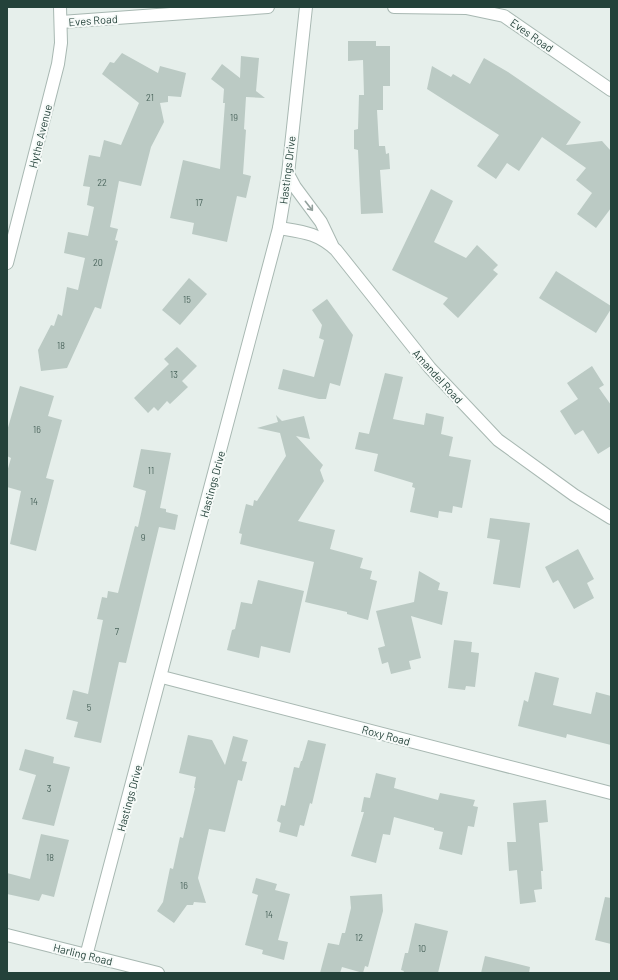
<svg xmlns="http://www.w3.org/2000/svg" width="618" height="980" font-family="Barlow,sans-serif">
  <rect width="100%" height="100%" fill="#e6efeb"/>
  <g fill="#bbcac4">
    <path d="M348,41H376V46H390V86H383V110H377L379,146H385L386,154L389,153L390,169L380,170L383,213L361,214L358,150L354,149V130L358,129L359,95H364L363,60L348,61Z"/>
    <path d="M122,53L158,73L160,66L186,73L181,97L168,96V102L160,103L164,122L151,147L141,186L119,181L110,227L118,229L115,240L118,241L101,309L95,307L67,368L41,371L38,350L51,325L54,326L58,314L62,316L67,287L78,290L85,258L64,253L68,232L88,236L94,207L87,205L90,187L83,186L89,155L100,157L104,140L121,145L139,103L102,74L110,62L114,63Z"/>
    <path d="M241,56L259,58L256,91L265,98L246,97L244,129L246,130L243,174L251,176L246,198L237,196L227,242L192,234L194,223L170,218L183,160L220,169L225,103H223L224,89L211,79L222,64L240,78Z"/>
    <path d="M484,58L508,72L581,122L566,145L602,141L611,151V208L596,228L577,214L592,193L576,180L586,168L542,137L519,171L507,163L496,179L477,166L499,135L427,89L432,66L451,77L453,74L470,84Z"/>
    <path d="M431,189L453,201L434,242L466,258L477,245L498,265L493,270L498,274L458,318L443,304L448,298L392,270Z"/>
    <path d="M556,271L611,306V309L596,333L539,298Z"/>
    <path d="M189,278L207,294L180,325L162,310Z"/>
    <path d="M327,299L353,335L340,386L330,383L326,399H319L278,389L283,369L314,377L324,340L319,338L322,325L312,310Z"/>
    <path d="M177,347L197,366L182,381L188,387L170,404L167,401L158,411L154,407L148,413L134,398L169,364L164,359Z"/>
    <path d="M592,366L604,385L599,388L611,405V446L598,454L583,430L575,435L560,411L578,399L567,383Z"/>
    <path d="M385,373L403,377L393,419L424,425L426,413L444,417L441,434L453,437L449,456L471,460L462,508L453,506L452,513L439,511L438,518L410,512L415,488L412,487L413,483L374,471L378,454L355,449L359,432L369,434Z"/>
    <path d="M20,386L54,396L48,416L62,420L46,478L54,480L36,551L10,544L21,491L7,487V472L11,458L7,456V431Z"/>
    <path d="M276,415L282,421L304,416L310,439L296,436L323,465L320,470L324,481L298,521L335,530L330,549L363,558L360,568L372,571L370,579L377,581L368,620L347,614V612L305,602L314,562L240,544L242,534L239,533L246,504L253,506L254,500L257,501L286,456L280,433L257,428L278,422Z"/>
    <path d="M141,449L171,453L160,508L166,509V512L178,515L175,530L159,527L126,663L119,662L101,743L74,737L78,722L66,719L73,690L88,694L103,620L97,619L102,597L107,598L108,591L118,593L135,526L138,527L146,491L133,487Z"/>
    <path d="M490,518L530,523L520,588L493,584L500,540L487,538Z"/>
    <path d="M578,549L594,579L587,583L594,598L574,609L558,580L553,583L545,567Z"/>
    <path d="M419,571L440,583L438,590L448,592L442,625L411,616L421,658L409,661L411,669L391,674L388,662L382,664L378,648L385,646L376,611L414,602Z"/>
    <path d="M258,580L304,591L290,653L261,646L259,658L227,650L232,630L235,629L241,602L252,604Z"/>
    <path d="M454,640L472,642L471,652L479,653L475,687L466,686L465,690L448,688Z"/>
    <path d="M535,672L559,678L553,705L591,714L596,692L611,696V745L567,734L566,738L518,726L524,700L528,702Z"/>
    <path d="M188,735L212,740L225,765L233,736L248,740L242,761L247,762L242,781L238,780L225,832L209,829L198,878L206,903L194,902L193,905H187L174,923L157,911L163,902L170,868L173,869L180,837L183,838L195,788H194L196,777L179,773Z"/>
    <path d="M308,740L326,744L312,804L310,803L304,826L300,825L297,837L279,832L281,823L277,821L281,805L285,806L294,767L299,768L301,761H302Z"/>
    <path d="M25,749L54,757L53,763L70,767L54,826L22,819L36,775L19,770Z"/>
    <path d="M376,773L396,778L394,788L438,800L440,793L475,800L473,806L478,807L474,827L468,826L462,855L439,849L443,832L434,830V828L394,817L390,835L383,834L376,863L351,856L364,812H361L364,797L370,798Z"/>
    <path d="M546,800L548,822L539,823L543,871H541L542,889L534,890L536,902L520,904L517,870L509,871L507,842H516L513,803Z"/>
    <path d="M41,834L69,840L54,897L42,894L39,901L7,894V873L30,879Z"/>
    <path d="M256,878L277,884L275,890L290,894L278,940L288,942L284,960L262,954L263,950L245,945L258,895L252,893Z"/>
    <path d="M382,894L383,911L368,967L365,966L363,973L342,967L340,973H320L328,943L339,945L342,933H345L351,908L350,896Z"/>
    <path d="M605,897L611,898V944L595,940Z"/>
    <path d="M415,923L448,931L438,973H403L404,971L401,970L405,953H408Z"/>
    <path d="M485,956L530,967L529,973H481Z"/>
  </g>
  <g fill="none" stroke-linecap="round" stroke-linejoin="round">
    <g stroke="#a8b8b2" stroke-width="14">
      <g id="minor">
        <path d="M394,7L466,8L504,16L611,90"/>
        <path d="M61,22L268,7"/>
        <path d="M288,174L295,187L321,222L332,245"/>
        <path d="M279,228C303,232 318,233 336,250L430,368L498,440L574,495L611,518"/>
        <path d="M7,263L58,64L61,43L60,7"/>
        <path d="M162,677L611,793"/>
        <path d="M7,935L158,973"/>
        <path d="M86,956L279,228L288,174L306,7"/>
      </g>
    </g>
    <use href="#minor" stroke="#fff" stroke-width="12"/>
  </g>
  <defs><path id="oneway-shaft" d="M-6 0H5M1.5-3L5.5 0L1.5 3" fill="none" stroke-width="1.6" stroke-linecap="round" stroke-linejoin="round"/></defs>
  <use stroke="#92a09c" href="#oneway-shaft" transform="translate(309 206) rotate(52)"/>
  <g text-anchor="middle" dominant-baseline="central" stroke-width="4" stroke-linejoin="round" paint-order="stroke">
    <g font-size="9" fill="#4a645c">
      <text x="150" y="97">21</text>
      <text x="234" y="117">19</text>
      <text x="102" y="182">22</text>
      <text x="199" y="202">17</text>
      <text x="98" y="262">20</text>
      <text x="187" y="299">15</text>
      <text x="61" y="345">18</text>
      <text x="174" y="374">13</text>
      <text x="37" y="429">16</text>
      <text x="151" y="470">11</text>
      <text x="34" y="501">14</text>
      <text x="143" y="537">9</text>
      <text x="117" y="631">7</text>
      <text x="89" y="707">5</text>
      <text x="49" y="788">3</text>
      <text x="50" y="857">18</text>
      <text x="184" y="885">16</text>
      <text x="269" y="914">14</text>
      <text x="359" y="937">12</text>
      <text x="422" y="948">10</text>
    </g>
    <g font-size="11" fill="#24423a" stroke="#f7fbf9">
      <text transform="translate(93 20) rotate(-4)">Eves Road</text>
      <text transform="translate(532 35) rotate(35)">Eves Road</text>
      <text transform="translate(40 136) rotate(-76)">Hythe Avenue</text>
      <text transform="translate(287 170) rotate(-83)">Hastings Drive</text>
      <text transform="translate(438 376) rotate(48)">Amandel Road</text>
      <text transform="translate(212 484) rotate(-75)">Hastings Drive</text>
      <text transform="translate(386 735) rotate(15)">Roxy Road</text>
      <text transform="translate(129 798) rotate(-75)">Hastings Drive</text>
      <text transform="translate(83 954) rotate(14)">Harling Road</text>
    </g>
  </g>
  <rect width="618" height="980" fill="none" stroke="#24423a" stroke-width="16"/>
</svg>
